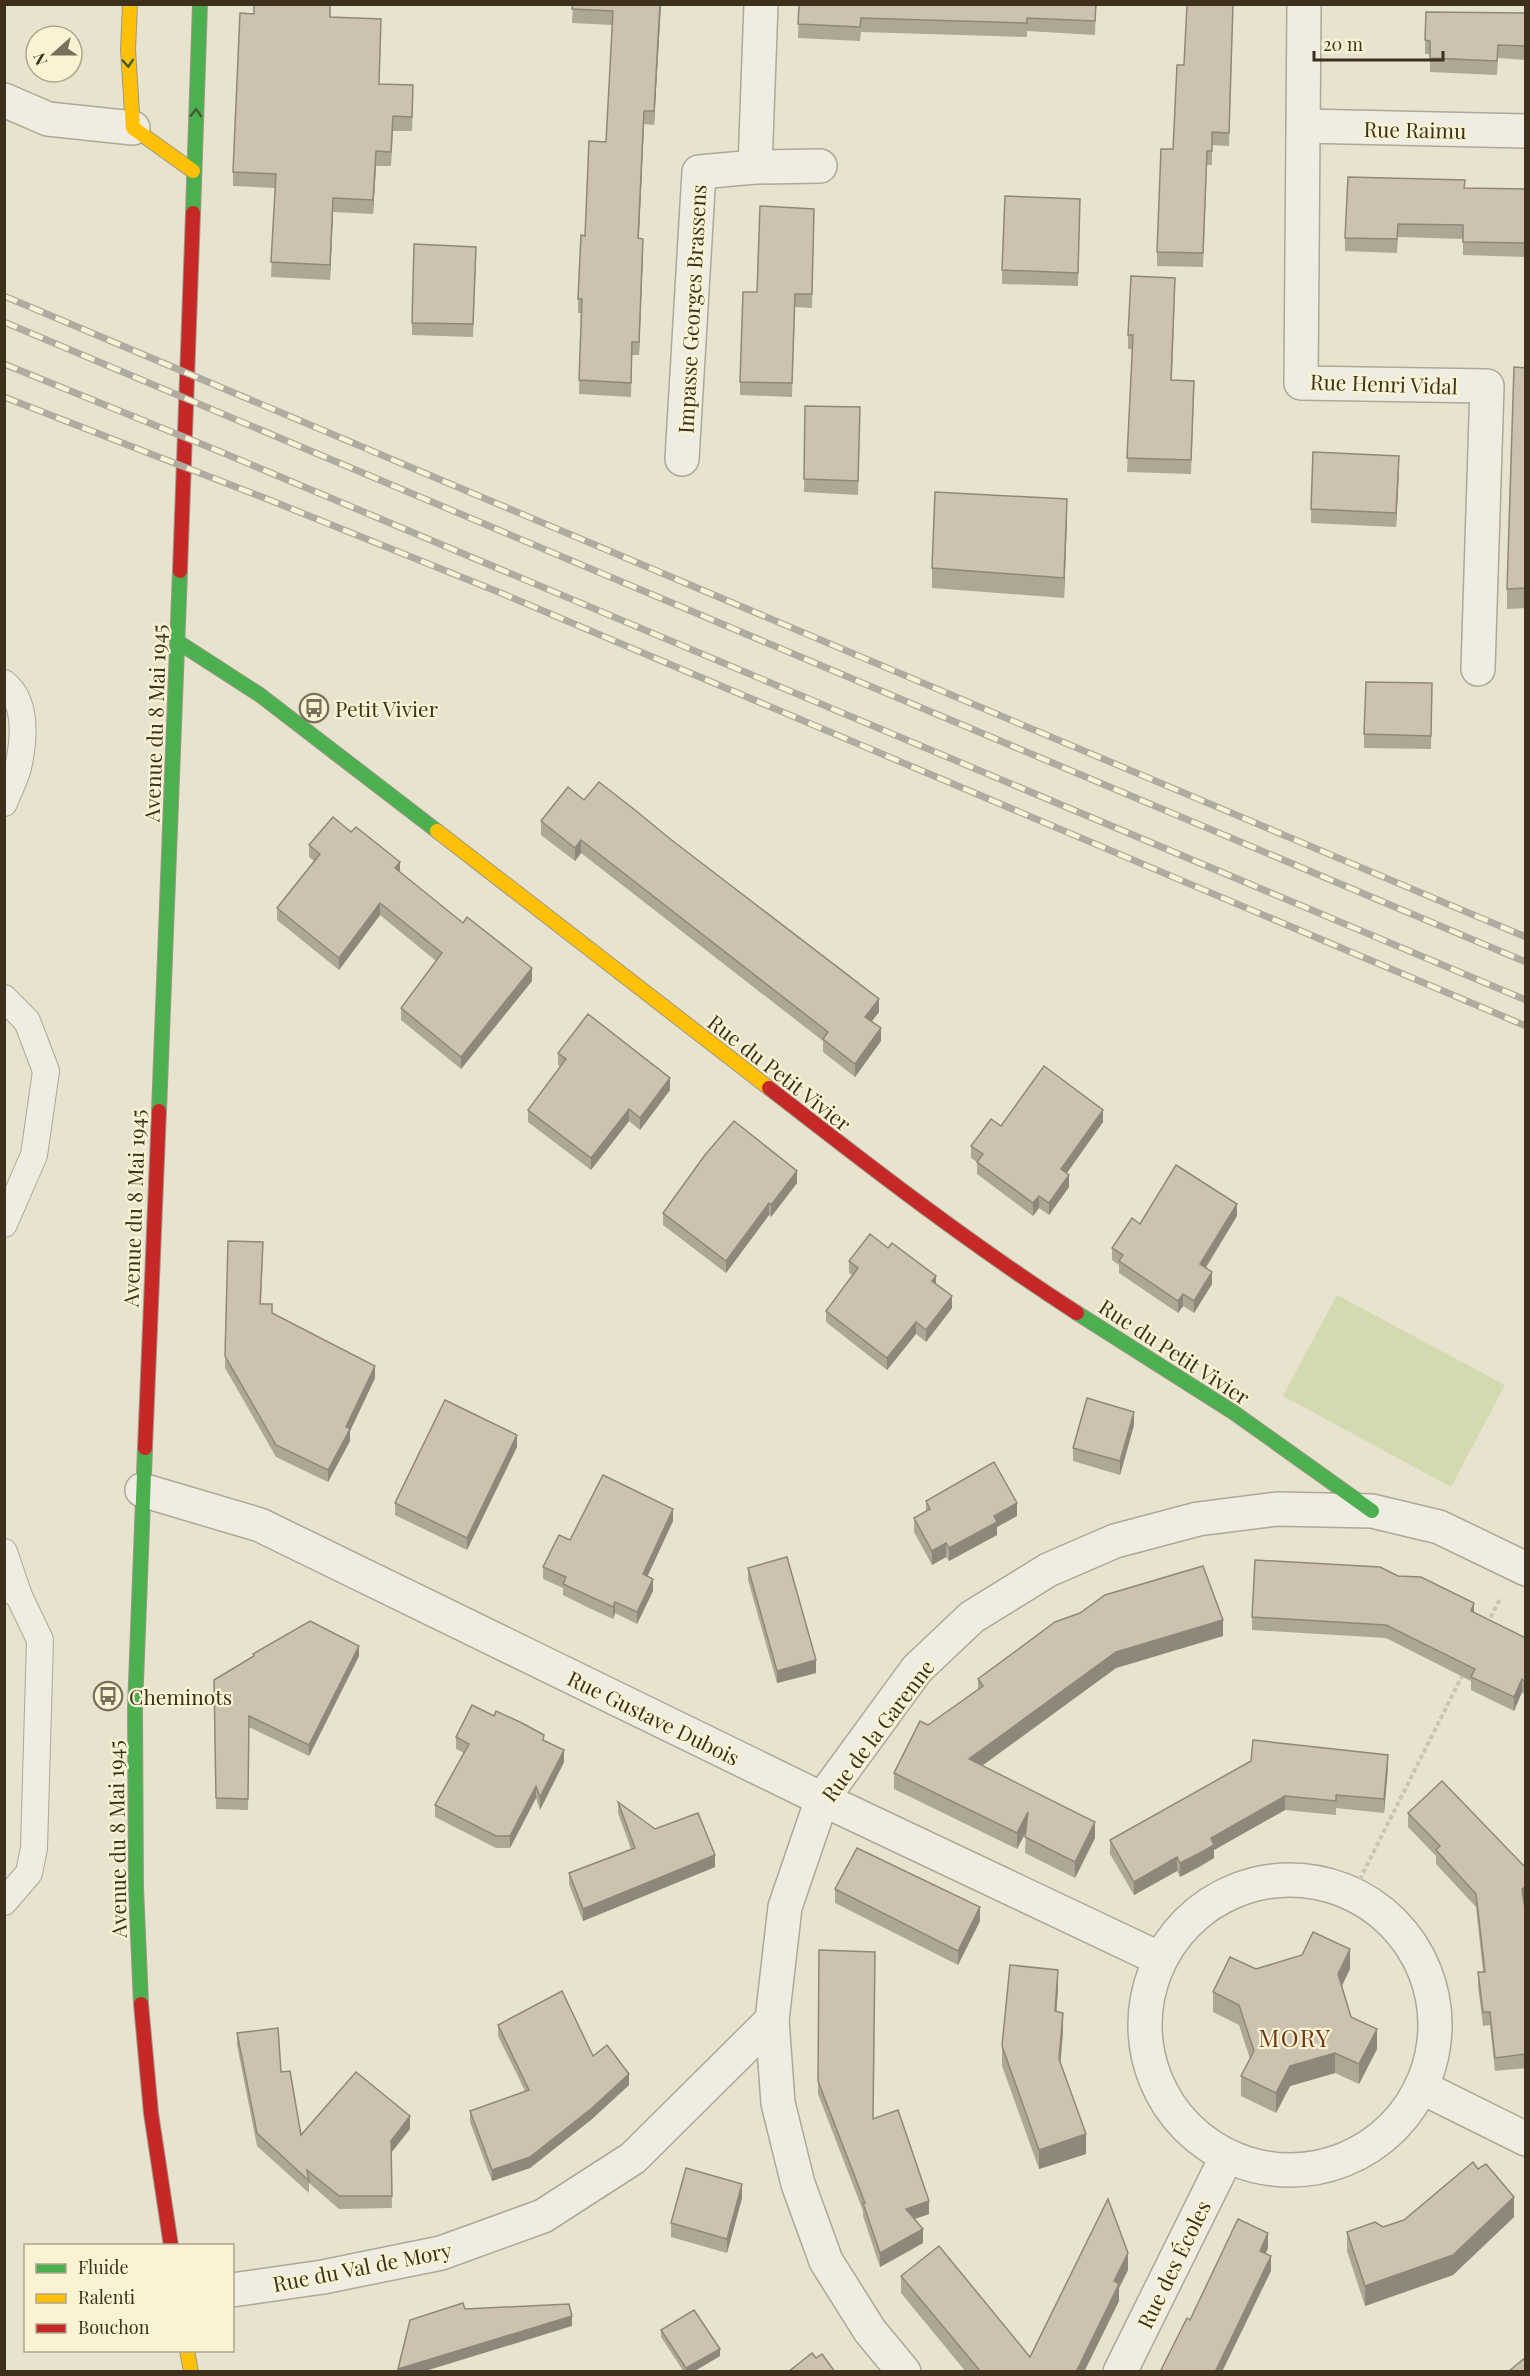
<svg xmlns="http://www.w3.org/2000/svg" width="1530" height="2376" font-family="'Playfair Display',serif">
  <rect width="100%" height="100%" fill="#e8e3ce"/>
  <path fill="#d3daaf" d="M1337,1295L1505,1385L1451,1487L1283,1396Z"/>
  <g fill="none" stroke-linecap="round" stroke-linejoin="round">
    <g stroke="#ada897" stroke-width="28">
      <g id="lane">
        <path d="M4,683C27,701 24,738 19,763C17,776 9,790 4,803"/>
        <path d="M4,998L27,1021L46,1071L34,1155L4,1224"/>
        <path d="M4,1552L19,1596"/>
        <path d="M4,1584L19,1596L40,1640L34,1848L29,1873L4,1902"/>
      </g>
    </g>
    <g stroke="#ada897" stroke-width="36">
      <g id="street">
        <path d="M1304,4L1301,383L1487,386L1478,669"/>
        <path d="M4,100L48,119L133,128"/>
        <path d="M1304,126L1526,131"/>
        <path d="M755,167L761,4"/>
        <path d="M682,459L699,172L755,167L820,166"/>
        <path d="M142,1490L260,1525L822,1799L1160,1959"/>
        <circle cx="1290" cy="2025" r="145"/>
        <path d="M1421,2087L1526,2139"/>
        <path d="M232,2290L323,2277L441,2253L543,2216L633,2158L772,2020"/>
        <path d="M904,2372L870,2331L826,2261L798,2184L778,2103L772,2020L785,1907L822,1799L917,1669L972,1617L1048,1570L1115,1541L1198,1519L1277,1509L1372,1511L1439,1527L1526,1569"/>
        <path d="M1120,2372L1227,2156"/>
      </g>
    </g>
    <g stroke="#9d9786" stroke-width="16">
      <g id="fast">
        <path d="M193,213L200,4"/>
        <path d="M178,642L260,695L437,831"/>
        <path d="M159,1111L180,571"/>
        <path d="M1077,1313L1233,1412L1372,1511"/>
        <path d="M141,2004L136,1888L135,1708L145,1448"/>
      </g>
    </g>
    <g stroke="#9d9786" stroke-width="16">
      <g id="slow">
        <path d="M130,4L128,50L133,128L193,171"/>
        <path d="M437,831L769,1088"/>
        <path d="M187,2350L191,2372"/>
      </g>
    </g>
    <g stroke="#9d9786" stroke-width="16">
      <g id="jam">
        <path d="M180,571L193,213"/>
        <path d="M769,1088C869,1166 970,1244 1077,1313"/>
        <path d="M145,1448L159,1111"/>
        <path d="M141,2004L151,2113L171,2246"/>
      </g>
    </g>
    <g stroke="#c8c4b7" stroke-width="4" stroke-dasharray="4.5 3" stroke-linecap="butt">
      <path d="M1487,1624L1500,1599"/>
      <path d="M1353,1893L1463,1674"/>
    </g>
    <use href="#lane" stroke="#efece1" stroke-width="26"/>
    <use href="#street" stroke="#efece1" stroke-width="33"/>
    <use href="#fast" stroke="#4caf50" stroke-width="14"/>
    <use href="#slow" stroke="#ffc107" stroke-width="14"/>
    <use href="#jam" stroke="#c62828" stroke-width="14"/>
    <g stroke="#afaba0" stroke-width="7">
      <g id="rail">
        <path d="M4,296L1526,937"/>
        <path d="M4,322L1526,962"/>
        <path d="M4,364L221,452L1526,1000"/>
        <path d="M4,397L262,497L501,593L1526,1026"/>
      </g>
    </g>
    <use href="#rail" stroke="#f9f3d4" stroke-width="4.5" stroke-dasharray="14" stroke-linecap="butt"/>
  </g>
  <g fill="#afa796">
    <path d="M573,4H661L654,125L644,124L639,238L643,252L639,355H632L631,397L579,394L581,313H578V299L585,236L606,142L613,25L572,23Z"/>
    <path d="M799,4H1096L1095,35L1027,31V37L861,32L860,41L798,38Z"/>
    <path d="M1233,4L1229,146L1212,145V165H1207L1203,267L1157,266V252L1173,149L1184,65Z"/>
    <path d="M1526,13V60L1498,58L1497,75L1430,72V54H1425V40Z"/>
    <path d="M254,14L330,17L380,84L413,99L412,131H393L391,166H376L373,214L333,212L330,280L271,277L275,188L233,186V172Z"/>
    <path d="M1465,188L1526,189V257L1463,255V239L1398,237L1397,253L1345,251V238Z"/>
    <path d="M1080,199L1078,286L1002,284V270Z"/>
    <path d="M814,209L812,308L795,307L792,397L740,395V382L757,292Z"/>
    <path d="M476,259L473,337L412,335V323Z"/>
    <path d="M1175,291L1172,380L1194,394L1191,474L1127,472L1132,349H1128V335Z"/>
    <path d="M1526,368V608L1507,609V589Z"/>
    <path d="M805,406L860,421L858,495L804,492Z"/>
    <path d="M1399,470L1396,527L1311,523V509Z"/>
    <path d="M1067,518L1064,598L932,588V568Z"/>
    <path d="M1432,683L1431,749L1364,748V734Z"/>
    <path d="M584,800L879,1012L872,1021L881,1041L855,1077L823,1052V1041L581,853L575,861L541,835V821Z"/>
    <path d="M309,845L400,872L532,981L461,1069L401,1020V1008L436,961L380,915L339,970L277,920V908L314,861L309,857Z"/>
    <path d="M558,1053L670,1090L640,1130L629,1121L591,1170L528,1122V1110L560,1067L558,1065Z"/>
    <path d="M1103,1122L1067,1173L1069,1187L1049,1215L1039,1208L1033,1216L977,1174V1162L971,1158V1146L1001,1126Z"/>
    <path d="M797,1183L771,1217L769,1215L726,1273L663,1225V1213Z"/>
    <path d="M1237,1216L1206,1268L1212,1284L1194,1313L1183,1306L1178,1313L1119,1273V1265L1112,1260V1248L1140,1224Z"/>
    <path d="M228,1241L263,1255L261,1304L272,1313L375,1378L350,1431V1441L328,1482L276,1457L225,1368Z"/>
    <path d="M849,1261L936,1284L952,1308L926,1342L916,1334L887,1370L826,1322V1311L852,1275L849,1273Z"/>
    <path d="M1134,1425L1120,1475L1073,1461V1448Z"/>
    <path d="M517,1447L467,1550L395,1515V1503Z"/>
    <path d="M926,1501L1017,1516L997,1527V1535L949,1561L946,1557L932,1565L914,1532V1518L926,1512Z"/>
    <path d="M673,1521L647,1577L653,1591L637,1624L615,1613L613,1619L587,1607L563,1595V1588L543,1579V1567L570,1540Z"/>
    <path d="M748,1568L816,1673L777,1683L748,1580Z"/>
    <path d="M1474,1613L1526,1638V1696L1522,1692L1514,1711L1471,1690V1681L1386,1638L1252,1630V1617Z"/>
    <path d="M1223,1636L1116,1668L982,1766L1095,1838L1075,1878L1025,1853L1026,1832L1017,1849L894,1789V1773L928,1725L978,1690V1679Z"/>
    <path d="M253,1654L359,1656L309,1756L249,1727L248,1810L216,1809L214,1680L253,1656Z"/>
    <path d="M494,1716L544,1741L564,1762L540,1810L536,1798L510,1848H496L435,1817V1805L464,1753L456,1749V1737Z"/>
    <path d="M1388,1768L1384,1813L1336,1808V1815L1285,1810L1214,1850V1858L1198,1868L1180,1877L1177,1871L1134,1895L1110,1854V1840Z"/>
    <path d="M618,1802L655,1829L715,1867L583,1921L569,1884V1873L631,1849L618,1813Z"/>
    <path d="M1408,1813L1526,1868V1900L1524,1901L1526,1916V2068L1495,2071L1490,2025L1483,2026L1478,1986V1972H1483L1476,1907L1436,1864V1856L1408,1827Z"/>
    <path d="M835,1889L980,1921L958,1965L835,1903Z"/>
    <path d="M819,1950L873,2119L929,2214L914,2219L923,2243L880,2267L863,2216V2211L818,2094Z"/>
    <path d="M1256,1969H1350L1342,1986L1351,2017L1377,2049L1359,2084L1335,2073L1290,2086L1276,2113L1241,2096V2076L1250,2059L1239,2025L1213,2012V1992Z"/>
    <path d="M1058,1990L1056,2012L1063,2032L1060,2063L1086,2154L1039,2169L1002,2066V2046Z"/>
    <path d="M498,2025L593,2056L629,2085L592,2119L530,2168L492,2181L470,2122V2111L525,2091L498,2036Z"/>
    <path d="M237,2033L281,2072L301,2135L410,2129L391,2153L392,2208L339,2209L309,2183V2193L257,2146L237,2045Z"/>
    <path d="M742,2198L727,2253L671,2237V2223Z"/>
    <path d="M1514,2217L1453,2275L1365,2306L1347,2251V2232L1383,2227Z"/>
    <path d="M1128,2270L1119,2288V2301L1084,2372H966L901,2293V2276L1030,2357Z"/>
    <path d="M661,2330L720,2356L693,2372H684L661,2337Z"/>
  </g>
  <g fill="#8f887a">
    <path d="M660,4H661L654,125V111Z"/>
    <path d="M644,111V124L638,252V238Z"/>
    <path d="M376,151V166L373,214V200Z"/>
    <path d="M333,198V212L330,280V265Z"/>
    <path d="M643,239V252L639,355V342Z"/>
    <path d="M1399,456V470L1396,527V513Z"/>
    <path d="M1067,499V518L1064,598V578Z"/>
    <path d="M581,840V853L575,861V848Z"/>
    <path d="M400,862V874L395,868Z"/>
    <path d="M380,903V915L339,970V958Z"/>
    <path d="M532,968V981L461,1069V1057Z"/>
    <path d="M879,999V1012L865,1030V1017Z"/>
    <path d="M881,1028V1041L855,1077V1064Z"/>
    <path d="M670,1078V1090L640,1130V1118Z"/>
    <path d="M629,1109V1121L591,1170V1158Z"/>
    <path d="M1103,1110V1122L1061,1181V1169Z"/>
    <path d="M797,1171V1183L771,1217V1205Z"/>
    <path d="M1069,1175V1187L1049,1215V1203Z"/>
    <path d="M1039,1196V1208L1033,1216V1203Z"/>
    <path d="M769,1203V1215L726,1273V1261Z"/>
    <path d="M1237,1204V1216L1200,1276V1264Z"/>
    <path d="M1212,1272V1284L1194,1313V1301Z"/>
    <path d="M936,1276V1288L932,1281Z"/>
    <path d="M1183,1294V1306L1178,1313V1301Z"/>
    <path d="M952,1296V1308L926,1342V1330Z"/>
    <path d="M916,1322V1334L887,1370V1358Z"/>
    <path d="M375,1366V1378L350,1431V1441L328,1482V1470L346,1427Z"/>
    <path d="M1134,1412V1425L1120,1475V1461Z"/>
    <path d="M517,1435V1447L467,1550V1538Z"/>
    <path d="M1017,1503V1516L997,1527V1535L949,1561V1548L994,1516Z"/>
    <path d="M673,1509V1521L643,1586V1574Z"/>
    <path d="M946,1543V1557L932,1565V1551Z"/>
    <path d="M653,1579V1591L637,1624V1612Z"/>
    <path d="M615,1602V1613L613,1619V1607Z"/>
    <path d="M1474,1603V1616L1471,1611Z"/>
    <path d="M1223,1620V1636L1116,1668L969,1775V1759L1116,1652Z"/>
    <path d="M359,1646V1656L309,1756V1745Z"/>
    <path d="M816,1660V1673L777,1683V1671Z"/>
    <path d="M1522,1679V1692L1514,1711V1697Z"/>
    <path d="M564,1750V1762L540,1810V1797Z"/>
    <path d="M1388,1755V1768L1384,1813V1799Z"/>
    <path d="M536,1786V1798L510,1848V1836Z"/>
    <path d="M1285,1796V1810L1214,1850V1858L1180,1877V1863L1211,1838Z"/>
    <path d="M1028,1812V1828L1017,1849V1833Z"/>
    <path d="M1095,1822V1838L1075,1878V1862Z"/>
    <path d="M715,1855V1867L583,1921V1909Z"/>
    <path d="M1177,1857V1871L1134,1895V1882Z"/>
    <path d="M1526,1886V1900L1522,1903V1889Z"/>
    <path d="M980,1907V1921L958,1965V1951Z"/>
    <path d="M1350,1949V1969L1338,1993V1974Z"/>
    <path d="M1058,1970V1990L1055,2031V2011Z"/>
    <path d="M1063,2013V2032L1059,2079V2059Z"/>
    <path d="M1377,2029V2049L1359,2084V2064Z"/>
    <path d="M1335,2053V2073L1290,2086L1276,2113V2093L1290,2066Z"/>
    <path d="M629,2074V2085L592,2119L530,2168L492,2181V2170Z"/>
    <path d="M410,2116V2129L391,2153V2141Z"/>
    <path d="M1086,2134V2154L1039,2169V2150Z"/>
    <path d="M742,2184V2198L727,2253V2239Z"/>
    <path d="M1514,2197V2217L1453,2275L1365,2306V2286Z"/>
    <path d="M929,2201V2214L906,2222V2209Z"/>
    <path d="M923,2229V2243L880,2267V2253Z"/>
    <path d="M1268,2233V2248L1260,2266V2251Z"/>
    <path d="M1128,2253V2270L1119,2288V2301L1084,2372H1076L1114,2281Z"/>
    <path d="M1271,2256V2271L1222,2372H1215Z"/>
    <path d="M572,2316V2326L422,2372H398V2369Z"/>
    <path d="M720,2349V2356L693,2372H686V2368Z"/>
  </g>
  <g fill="#ccc2af" stroke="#8f887a" stroke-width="1.5">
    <path d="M254,4H330V17L381,19L379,84L413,85L412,117L393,116L391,152L376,151L373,200L333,198L330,265L271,262L276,174L233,172L240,13L254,14Z"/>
    <path d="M573,4H660L654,111H644L638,238L643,239L639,342H632L631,383L579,380L582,299H578L581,235L585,236L589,141L606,142L613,11L572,9Z"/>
    <path d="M799,4H1096L1095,21L1027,18V23L861,18L860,27L798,24Z"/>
    <path d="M1187,4H1233L1229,133L1212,132V151H1207L1203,253L1157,252L1161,149H1173L1177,65H1184Z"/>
    <path d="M1426,12L1526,13V46L1498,45L1497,61L1430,58V41L1425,40Z"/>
    <path d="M1348,177L1465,180L1464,188L1526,189V243L1463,242V225L1398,224L1397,239L1345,238Z"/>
    <path d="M1005,196L1080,199L1078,273L1002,270Z"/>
    <path d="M760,206L814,209L812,294H795L792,383L740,382L743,292H757Z"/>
    <path d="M414,244L476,247L473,324L412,323Z"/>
    <path d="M1131,276L1175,278L1171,380L1194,381L1191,460L1127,458L1133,335H1128Z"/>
    <path d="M1514,367L1526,368V588L1507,589Z"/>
    <path d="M805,406L860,407L858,481L804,479Z"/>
    <path d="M1313,452L1399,456L1396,513L1311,509Z"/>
    <path d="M935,492L1067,499L1064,578L932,568Z"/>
    <path d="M1366,682L1432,683L1431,736L1364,734Z"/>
    <path d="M599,782L635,810L669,838L879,999L865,1017L881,1028L855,1064L823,1039L828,1032L581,840L575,848L541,821L568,787L584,800Z"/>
    <path d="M333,817L351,832L356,827L400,862L395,868L463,923L467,917L532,968L461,1057L401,1008L442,953L380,903L339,958L277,908L320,854L309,845Z"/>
    <path d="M588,1014L670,1078L640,1118L629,1109L591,1158L528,1110L566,1059L558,1053Z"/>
    <path d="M1044,1066L1103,1110L1061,1169L1069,1175L1049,1203L1039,1196L1033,1203L977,1162L983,1154L971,1146L991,1119L1001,1126Z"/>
    <path d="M734,1121L797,1171L771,1205L769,1203L726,1261L663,1213L705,1155Z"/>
    <path d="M1176,1165L1237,1204L1200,1264L1212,1272L1194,1301L1183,1294L1178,1301L1119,1261L1123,1255L1112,1248L1132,1218L1140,1224Z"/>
    <path d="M870,1234L888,1248L892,1243L936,1276L932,1281L952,1296L926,1330L916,1322L887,1358L826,1311L858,1268L849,1261Z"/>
    <path d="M228,1241L263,1242L260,1304H272V1313L375,1366L346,1427L350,1429L328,1470L276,1445L225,1356Z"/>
    <path d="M1087,1398L1134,1412L1120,1461L1073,1448Z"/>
    <path d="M445,1400L517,1435L467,1538L395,1503Z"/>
    <path d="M994,1462L1017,1503L994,1516L997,1522L949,1548L946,1543L932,1551L914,1518L930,1509L926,1501Z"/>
    <path d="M603,1475L673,1509L643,1574L653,1579L637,1612L615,1602L613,1607L587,1595L563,1584L566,1577L543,1567L559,1535L570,1540Z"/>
    <path d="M787,1557L816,1660L777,1671L748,1568Z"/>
    <path d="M1255,1560L1380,1567L1398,1576L1421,1577L1474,1603L1471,1611L1526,1638V1683L1522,1679L1514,1697L1471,1677L1475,1669L1386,1625L1252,1617Z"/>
    <path d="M1203,1566L1223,1620L1116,1652L969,1759L1095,1822L1075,1862L1025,1837L1028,1812L1017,1833L894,1773L920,1721L928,1725L983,1686L978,1679L1055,1622L1080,1613L1105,1595Z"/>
    <path d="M310,1621L359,1646L309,1745L249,1716L248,1799L216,1798L214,1680L254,1656L253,1654Z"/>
    <path d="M472,1705L494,1716L496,1711L522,1723L544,1735L543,1740L564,1750L540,1797L536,1786L510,1836H496L435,1805L469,1744L456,1737Z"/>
    <path d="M1253,1740L1388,1755L1384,1799L1336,1795V1801L1285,1796L1211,1838L1214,1845L1198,1854L1180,1863L1177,1857L1134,1882L1110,1840L1251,1761Z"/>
    <path d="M1442,1781L1526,1868V1886L1522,1889L1526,1916V2054L1495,2058L1490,2012H1483L1478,1972H1485L1476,1894L1436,1850L1440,1846L1408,1813Z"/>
    <path d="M618,1802L655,1829L698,1813L715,1855L583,1909L569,1873L635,1848Z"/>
    <path d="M857,1848L980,1907L958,1951L835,1889Z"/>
    <path d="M1313,1932L1350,1949L1338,1974L1351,2017L1377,2029L1359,2064L1335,2053L1290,2066L1276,2093L1241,2076L1254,2051L1239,2005L1213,1992L1230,1957L1256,1969L1302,1955Z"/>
    <path d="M819,1950L875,1952L873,2119L898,2110L929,2201L906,2209L923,2229L880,2253L863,2203H865L818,2081Z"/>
    <path d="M1010,1965L1058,1970L1055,2011L1063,2013L1059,2059L1086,2134L1039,2150L1002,2046Z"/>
    <path d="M562,1991L593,2056L607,2045L629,2074L592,2108L530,2157L492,2170L470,2111L529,2090L498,2025Z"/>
    <path d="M278,2028L281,2072L290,2071L301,2135L356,2072L410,2116L391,2141L392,2196H339L307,2170L309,2181L257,2133L237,2033Z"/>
    <path d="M1473,2162L1478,2169L1486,2164L1514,2197L1453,2255L1365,2286L1347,2232L1375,2222L1383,2227L1404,2220Z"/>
    <path d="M686,2168L742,2184L727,2239L671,2223Z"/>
    <path d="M1108,2199L1128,2253L1114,2281L1119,2284L1076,2372H981L901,2276L939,2246L1030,2357Z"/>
    <path d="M1238,2219L1268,2233L1260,2251L1271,2256L1215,2372H1160L1187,2318L1190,2320Z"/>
    <path d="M463,2303L465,2309L569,2304L572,2316L398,2369L410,2320Z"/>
    <path d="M694,2310L720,2349L686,2368L661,2330Z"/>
    <path d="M812,2353L816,2358L822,2354L835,2372H788Z"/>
    <path d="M1526,2357V2372H1508Z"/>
  </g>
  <defs><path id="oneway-chevron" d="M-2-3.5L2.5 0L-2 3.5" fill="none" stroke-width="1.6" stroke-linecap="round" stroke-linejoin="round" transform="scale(1.5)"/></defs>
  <g stroke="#425d2f">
    <use href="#oneway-chevron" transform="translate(128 63) rotate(86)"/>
    <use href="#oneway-chevron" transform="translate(196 113) rotate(-88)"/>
  </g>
  <defs>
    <g id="bus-ring" transform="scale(1.5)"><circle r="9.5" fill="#f9f3d4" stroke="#796f5b" stroke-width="1.5"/><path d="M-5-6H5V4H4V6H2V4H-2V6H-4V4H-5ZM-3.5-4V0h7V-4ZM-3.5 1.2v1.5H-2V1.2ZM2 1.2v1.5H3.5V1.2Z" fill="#796f5b"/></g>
  </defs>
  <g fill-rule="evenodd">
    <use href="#bus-ring" x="314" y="708"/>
    <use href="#bus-ring" x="108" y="1696"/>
  </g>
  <g text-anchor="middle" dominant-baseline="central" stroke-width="4.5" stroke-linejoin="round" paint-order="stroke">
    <g font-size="21" fill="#3d311d" stroke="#f9f3d4">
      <text transform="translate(1415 129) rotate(1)">Rue Raimu</text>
      <text transform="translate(691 309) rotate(-87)">Impasse Georges Brassens</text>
      <text transform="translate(1384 383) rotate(2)">Rue Henri Vidal</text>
      <text transform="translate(154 723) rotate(-88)">Avenue du 8 Mai 1945</text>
      <text transform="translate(780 1072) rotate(38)">Rue du Petit Vivier</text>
      <text transform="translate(133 1208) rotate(-88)">Avenue du 8 Mai 1945</text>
      <text transform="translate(1175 1351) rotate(33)">Rue du Petit Vivier</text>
      <text transform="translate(654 1717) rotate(26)">Rue Gustave Dubois</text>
      <text transform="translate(877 1730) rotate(-53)">Rue de la Garenne</text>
      <text transform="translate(116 1839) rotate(-91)">Avenue du 8 Mai 1945</text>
      <text transform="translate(1173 2264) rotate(-64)">Rue des Écoles</text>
      <text transform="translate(362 2266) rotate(-11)">Rue du Val de Mory</text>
    </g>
    <g font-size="21" fill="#3d311d" stroke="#f9f3d4" text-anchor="start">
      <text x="335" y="708">Petit Vivier</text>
      <text x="129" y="1696">Cheminots</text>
    </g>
    <g font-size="24" letter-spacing="1.5" fill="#6e3719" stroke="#f9f3d4">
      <text x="1295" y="2037">MORY</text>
    </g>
  </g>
  <rect width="1530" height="2376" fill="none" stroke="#3d311d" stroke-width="12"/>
  <rect x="24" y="2244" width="210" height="108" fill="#f9f3d4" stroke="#aea58b" stroke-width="1.5"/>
  <rect x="36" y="2264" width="30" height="9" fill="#4caf50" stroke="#aea58b" stroke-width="1.5"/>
  <text x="78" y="2274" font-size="18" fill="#3d311d">Fluide</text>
  <rect x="36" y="2294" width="30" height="9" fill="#ffc107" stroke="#aea58b" stroke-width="1.5"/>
  <text x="78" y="2304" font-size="18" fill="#3d311d">Ralenti</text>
  <rect x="36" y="2324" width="30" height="9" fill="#c62828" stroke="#aea58b" stroke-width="1.5"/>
  <text x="78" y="2334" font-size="18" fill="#3d311d">Bouchon</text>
  <g transform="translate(54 54) rotate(249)"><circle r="28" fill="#f9f3d4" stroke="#aea58b" stroke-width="1.5"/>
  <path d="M0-4.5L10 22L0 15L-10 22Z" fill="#796f5b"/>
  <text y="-9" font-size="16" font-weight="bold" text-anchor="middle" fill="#3d311d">N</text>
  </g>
  <path d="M1314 51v9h129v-9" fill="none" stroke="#3d311d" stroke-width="3"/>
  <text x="1323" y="51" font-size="18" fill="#3d311d" stroke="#f9f3d4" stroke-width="4.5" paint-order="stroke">20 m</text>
</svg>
